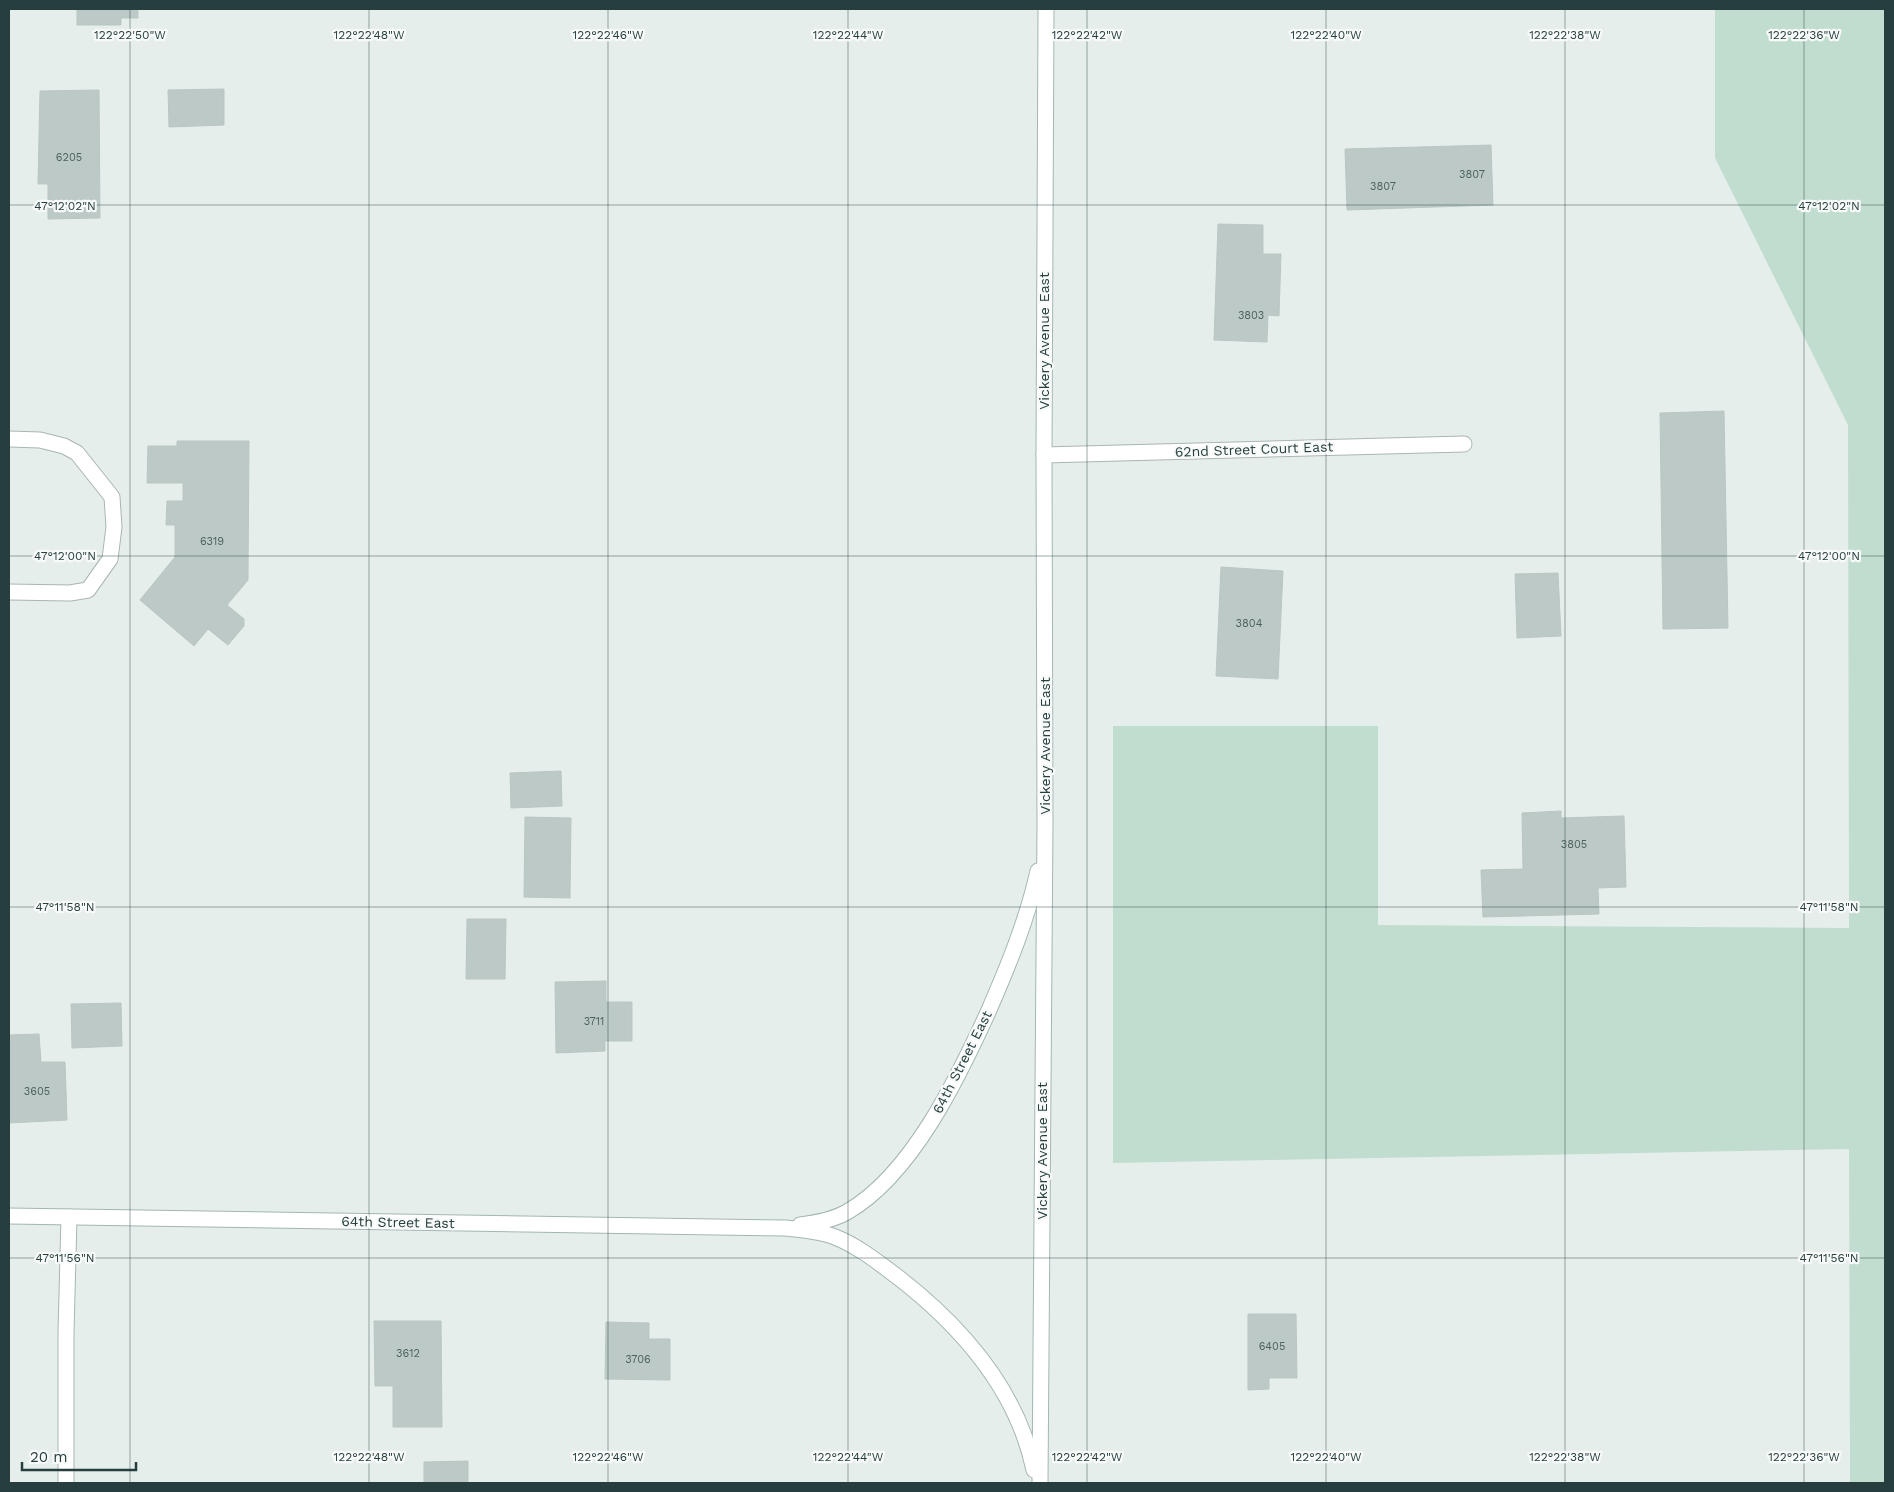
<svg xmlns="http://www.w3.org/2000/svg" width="1894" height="1492" font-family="'Work Sans',sans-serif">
  <rect width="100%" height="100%" fill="#e6eeec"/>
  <path fill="#c1ddcf" d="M1715,9H1885V1483H1850L1849,1149L1113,1163V726H1378V925L1849,928L1848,425L1715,158Z"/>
  <g fill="#bcc9c6" stroke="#b9c7c4">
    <path d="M77,9H138V18H121V25H77Z"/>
    <path d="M224,89V125L169,127L168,90Z"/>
    <path d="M99,90L100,218L48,219V184H38L40,91Z"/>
    <path d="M1491,145L1493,205L1347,210L1345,149Z"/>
    <path d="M1218,224L1263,225V254H1281L1279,316L1268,315L1267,342L1214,340Z"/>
    <path d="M1724,411L1728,628L1663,629L1660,413Z"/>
    <path d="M177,441H249L248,580L227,605L244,619V626L228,645L208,629L194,646L140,600L175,557V525H166L167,501H183V483H147L148,446H177Z"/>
    <path d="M1221,567L1283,571L1278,679L1216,676Z"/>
    <path d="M1558,573L1561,636L1517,638L1515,574Z"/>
    <path d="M561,771L562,806L511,808L510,773Z"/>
    <path d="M1561,811V818L1624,816L1626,887L1598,888L1599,914L1483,917L1481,870L1523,869L1522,813Z"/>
    <path d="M525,817L571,818L570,898L524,897Z"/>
    <path d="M467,919H506L505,979H466Z"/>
    <path d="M606,981V1002H632V1041H605V1051L556,1053L555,982Z"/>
    <path d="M121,1003L122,1046L72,1048L71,1004Z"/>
    <path d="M39,1034L41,1062H65L67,1120L9,1123V1035Z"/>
    <path d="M1248,1314H1296L1297,1378H1269V1389L1248,1390Z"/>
    <path d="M374,1321H441L442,1427H393V1386H375Z"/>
    <path d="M606,1322L649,1323V1339H670V1380L605,1379Z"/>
    <path d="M468,1461V1483H424V1462Z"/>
  </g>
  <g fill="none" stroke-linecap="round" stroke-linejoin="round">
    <g stroke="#a9b6b4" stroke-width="17">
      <g id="lane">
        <path d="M9,439L40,440L64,446L77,453L112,497L114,527L110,559L88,590L70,593L9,592"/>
        <path d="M66,1483V1333L69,1217"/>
      </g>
    </g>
    <g stroke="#a9b6b4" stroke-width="17">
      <path id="street" d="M1044,455L1464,444"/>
    </g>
    <g stroke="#a2b6b4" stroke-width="17">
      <g id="secondary">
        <path d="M9,1216L786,1228C802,1230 820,1231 835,1237C858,1246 879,1263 899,1278C962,1327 1017,1389 1034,1470"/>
        <path d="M800,1225C816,1223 833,1220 847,1212C912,1175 959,1076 989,1010C1009,964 1027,920 1038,871"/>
        <path d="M1040,1483L1045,824L1044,455L1046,9"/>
      </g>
    </g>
    <use href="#lane" stroke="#fff" stroke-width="15"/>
    <use href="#street" stroke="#fff" stroke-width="15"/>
    <use href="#secondary" stroke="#fff" stroke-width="15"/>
  </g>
  <path fill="none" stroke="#263f3e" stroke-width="1" stroke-opacity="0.45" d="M130,9V1483M369,9V1483M608,9V1483M848,9V1483M1087,9V1483M1326,9V1483M1565,9V1483M1804,9V1483M9,205H1885M9,556H1885M9,907H1885M9,1258H1885"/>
  <g text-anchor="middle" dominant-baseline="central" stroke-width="4.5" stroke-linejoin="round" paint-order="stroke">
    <g font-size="11" fill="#4c6260">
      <text x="69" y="157">6205</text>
      <text x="1472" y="174">3807</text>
      <text x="1383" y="186">3807</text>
      <text x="1251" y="315">3803</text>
      <text x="212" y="541">6319</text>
      <text x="1249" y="623">3804</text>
      <text x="1574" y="844">3805</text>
      <text x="594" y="1021">3711</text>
      <text x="37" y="1091">3605</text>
      <text x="1272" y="1346">6405</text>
      <text x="408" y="1353">3612</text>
      <text x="638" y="1359">3706</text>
    </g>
    <g font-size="14" fill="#263f3e" stroke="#f7faf9">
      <text transform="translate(1044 341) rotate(-90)">Vickery Avenue East</text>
      <text transform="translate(1254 449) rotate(-2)">62nd Street Court East</text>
      <text transform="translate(1045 746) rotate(-90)">Vickery Avenue East</text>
      <text transform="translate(962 1062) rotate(-63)">64th Street East</text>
      <text transform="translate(1042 1151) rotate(-90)">Vickery Avenue East</text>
      <text transform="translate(398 1222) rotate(1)">64th Street East</text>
    </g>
  </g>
  <g font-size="12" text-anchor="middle" fill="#263f3e" stroke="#f7faf9" stroke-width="4.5" stroke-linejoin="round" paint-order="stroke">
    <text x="130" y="39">122°22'50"W</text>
    <text x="369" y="39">122°22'48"W</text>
    <text x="608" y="39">122°22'46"W</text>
    <text x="848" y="39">122°22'44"W</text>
    <text x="1087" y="39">122°22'42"W</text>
    <text x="1326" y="39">122°22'40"W</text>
    <text x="1565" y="39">122°22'38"W</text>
    <text x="1804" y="39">122°22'36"W</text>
    <text x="65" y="210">47°12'02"N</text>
    <text x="1829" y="210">47°12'02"N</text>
    <text x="65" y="560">47°12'00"N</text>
    <text x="1829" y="560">47°12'00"N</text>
    <text x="65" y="911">47°11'58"N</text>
    <text x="1829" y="911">47°11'58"N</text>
    <text x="65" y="1262">47°11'56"N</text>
    <text x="1829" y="1262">47°11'56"N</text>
    <text x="369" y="1461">122°22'48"W</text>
    <text x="608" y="1461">122°22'46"W</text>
    <text x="848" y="1461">122°22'44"W</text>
    <text x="1087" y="1461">122°22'42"W</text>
    <text x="1326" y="1461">122°22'40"W</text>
    <text x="1565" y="1461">122°22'38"W</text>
    <text x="1804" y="1461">122°22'36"W</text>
  </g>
  <rect width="1894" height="1492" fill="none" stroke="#263f3e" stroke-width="20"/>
  <path d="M22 1462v8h114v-8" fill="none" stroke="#263f3e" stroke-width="2.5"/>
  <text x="30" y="1462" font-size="15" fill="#263f3e" stroke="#f7faf9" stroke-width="4" paint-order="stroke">20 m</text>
</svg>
